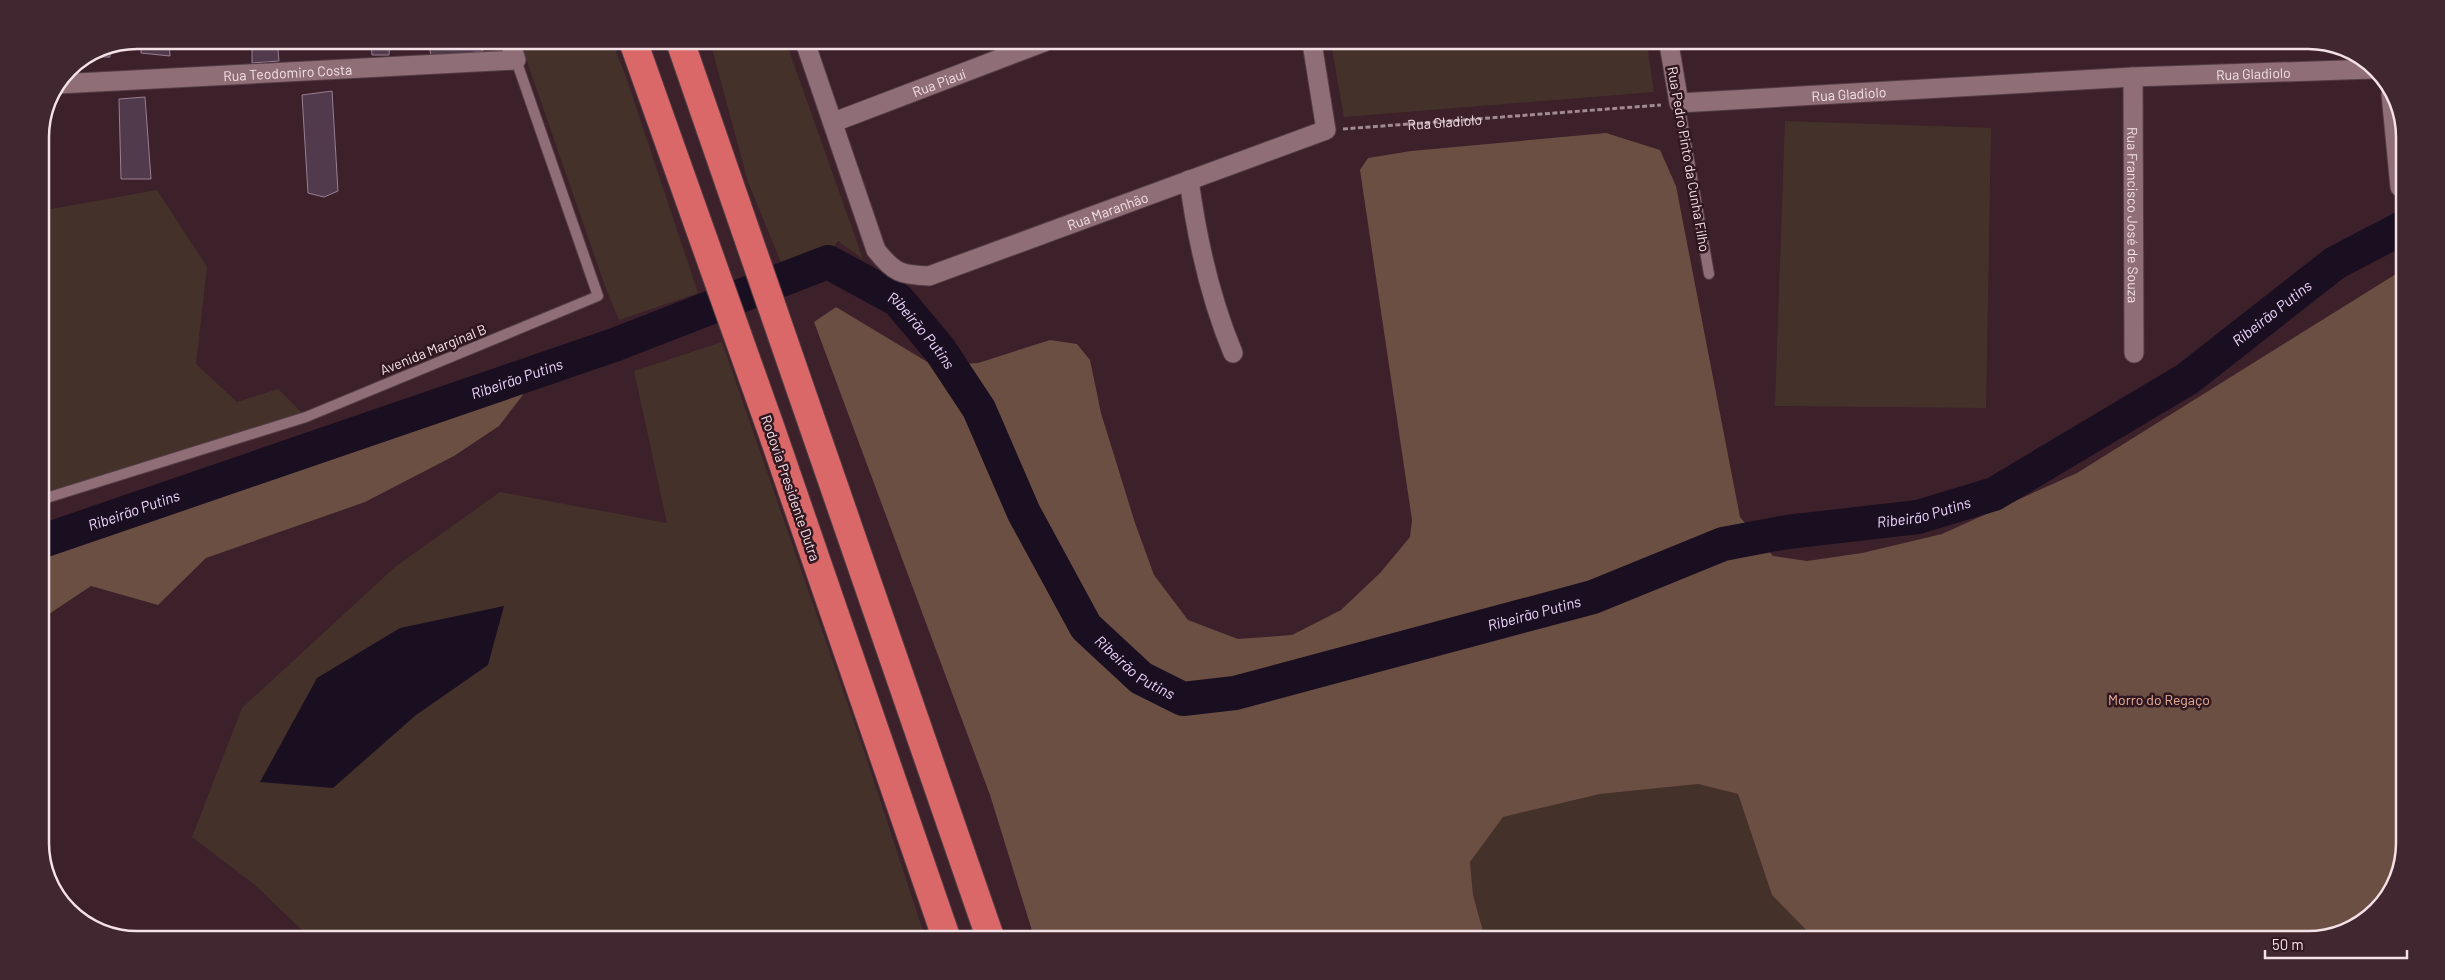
<svg xmlns="http://www.w3.org/2000/svg" width="2445" height="980" font-family="Barlow,sans-serif">
  <rect width="100%" height="100%" fill="#3c202a"/>
  <g fill="#44322a">
    <path d="M520,41H612L626,77L698,293L619,320L605,286Z"/>
    <path d="M710,41L786,42L863,259L838,241L828,254L785,272L748,182Z"/>
    <path d="M1331,43L1647,44L1654,92L1344,117Z"/>
    <path d="M1785,121L1991,128L1986,408L1775,406Z"/>
    <path d="M157,190L207,267L196,364L237,402L278,389L306,417L40,500V211Z"/>
    <path d="M722,342L864,751L925,937L307,935L255,885L192,837L242,708L395,567L500,492L667,523L634,371Z"/>
    <path d="M1698,784L1738,794L1772,895L1815,939L1485,938L1473,895L1470,861L1503,817L1600,794Z"/>
  </g>
  <g fill="#6b4f43">
    <path d="M1606,133L1660,150L1676,186L1740,517L1773,556L1807,561L1862,553L1942,534L2077,473L2404,269L2400,874L2367,920L2308,940L1815,939L1772,895L1738,794L1698,784L1600,794L1503,817L1470,862L1473,895L1485,938L1034,937L990,795L814,322L836,307L934,366L978,363L1050,340L1077,344L1090,360L1101,413L1135,523L1154,575L1188,620L1238,639L1292,635L1341,610L1380,573L1410,537L1412,520L1360,170L1368,158L1411,151Z"/>
    <path d="M543,369L499,426L454,456L365,502L206,558L158,605L91,586L40,620V542Z"/>
  </g>
  <path fill="#1a0e21" d="M504,606L488,665L416,715L333,788L260,782L317,678L400,628Z"/>
  <g fill="none" stroke-linecap="round" stroke-linejoin="round">
    <path stroke="#1a0e21" stroke-width="34" id="s1" d="M40,542L614,345L828,262L898,300L940,350L979,409L1024,513L1086,627L1141,678L1183,699L1235,693L1593,597L1723,544L1787,532L1918,517L1994,494L2187,379L2335,263L2404,227"/>
  </g>
  <g fill="#513a4c" stroke="#9a7e93">
    <path d="M141,40H169L170,56L141,53Z"/>
    <path d="M252,40H277L279,61L252,63Z"/>
    <path d="M312,40H337V45H313Z"/>
    <path d="M371,41H390L389,55H372Z"/>
    <path d="M429,41H479L483,51L431,58Z"/>
    <path d="M110,45V57H85L100,47Z"/>
    <path d="M332,91L338,191L324,197L308,193L302,95Z"/>
    <path d="M145,97L151,179H121L119,99Z"/>
  </g>
  <g fill="none" stroke-linecap="round" stroke-linejoin="round">
    <g stroke="#543d45" stroke-width="12">
      <g id="service">
        <path d="M1679,103L1709,274"/>
        <path d="M40,500L306,417L598,296L516,60"/>
      </g>
    </g>
    <g stroke="#543d45" stroke-width="21">
      <g id="minor">
        <path id="s3" d="M805,42L876,250C894,273 901,275 929,276L1326,130L1312,43"/>
        <path id="s4" d="M1669,44L1679,103L2133,77L2373,69"/>
        <path id="s5" d="M2133,77L2134,353"/>
        <path id="s6" d="M58,84L516,60L510,41"/>
        <path d="M2391,94L2400,187"/>
        <path id="s7" d="M834,122L1044,42"/>
        <path d="M1189,180C1197,239 1210,298 1233,353"/>
      </g>
    </g>
    <g stroke="#543d45" stroke-width="30">
      <g id="motorway">
        <path d="M633,41L772,432L946,937"/>
        <path d="M680,41L990,937"/>
      </g>
    </g>
    <path stroke="#a18a91" stroke-width="3" stroke-dasharray="5 2.5" stroke-linecap="butt" id="s2" d="M1343,129L1661,105"/>
    <use href="#service" stroke="#8f6e78" stroke-width="10"/>
    <use href="#minor" stroke="#8f6e78" stroke-width="19"/>
    <use href="#motorway" stroke="#db6868" stroke-width="28"/>
  </g>
  <g text-anchor="middle" dominant-baseline="central" stroke-width="5" stroke-linejoin="round" paint-order="stroke">
    <g font-size="14" fill="#f4e1e6" stroke="#311720">
      <text stroke="none"><textPath href="#s6" startOffset="230">Rua Teodomiro Costa</textPath></text>
      <text stroke="none"><textPath href="#s4" startOffset="635">Rua Gladiolo</textPath></text>
      <text stroke="none"><textPath href="#s7" startOffset="112">Rua Piauí</textPath></text>
      <text stroke="none"><textPath href="#s4" startOffset="230">Rua Gladiolo</textPath></text>
      <text stroke="none"><textPath href="#s2" startOffset="102">Rua Gladiolo</textPath></text>
      <text transform="translate(1689 159) rotate(80)">Rua Pedro Pinto da Cunha Filho</text>
      <text stroke="none"><textPath href="#s3" startOffset="472">Rua Maranhão</textPath></text>
      <text stroke="none"><textPath href="#s5" startOffset="138">Rua Francisco José de Souza</textPath></text>
      <text transform="translate(433 349) rotate(-22)">Avenida Marginal B</text>
      <text transform="translate(791 488) rotate(71)">Rodovia Presidente Dutra</text>
    </g>
    <g font-size="14" fill="#e7b098" stroke="#311720">
      <text x="2159" y="699">Morro do Regaço</text>
    </g>
    <g font-size="15" font-style="italic" fill="#efd7fe" stroke="#311720">
      <text stroke="none"><textPath href="#s1" startOffset="2589">Ribeirão Putins</textPath></text>
      <text stroke="none"><textPath href="#s1" startOffset="954">Ribeirão Putins</textPath></text>
      <text stroke="none"><textPath href="#s1" startOffset="504">Ribeirão Putins</textPath></text>
      <text stroke="none"><textPath href="#s1" startOffset="99">Ribeirão Putins</textPath></text>
      <text stroke="none"><textPath href="#s1" startOffset="2184">Ribeirão Putins</textPath></text>
      <text stroke="none"><textPath href="#s1" startOffset="1779">Ribeirão Putins</textPath></text>
      <text stroke="none"><textPath href="#s1" startOffset="1359">Ribeirão Putins</textPath></text>
    </g>
  </g>
  <path d="M0 0H2445V980H0ZM137 49H2308A88 88 0 0 1 2396 137V843A88 88 0 0 1 2308 931H137A88 88 0 0 1 49 843V137A88 88 0 0 1 137 49Z" fill="#412730" fill-rule="evenodd"/>
  <path fill="none" stroke="#f4e1e6" stroke-width="2.5" d="M137 49H2308A88 88 0 0 1 2396 137V843A88 88 0 0 1 2308 931H137A88 88 0 0 1 49 843V137A88 88 0 0 1 137 49Z"/>
  <path d="M2265 950v8h142v-8" fill="none" stroke="#f4e1e6" stroke-width="2.5"/>
  <text x="2272" y="950" font-size="15" fill="#f4e1e6" stroke="#311720" stroke-width="4" paint-order="stroke">50 m</text>
</svg>
